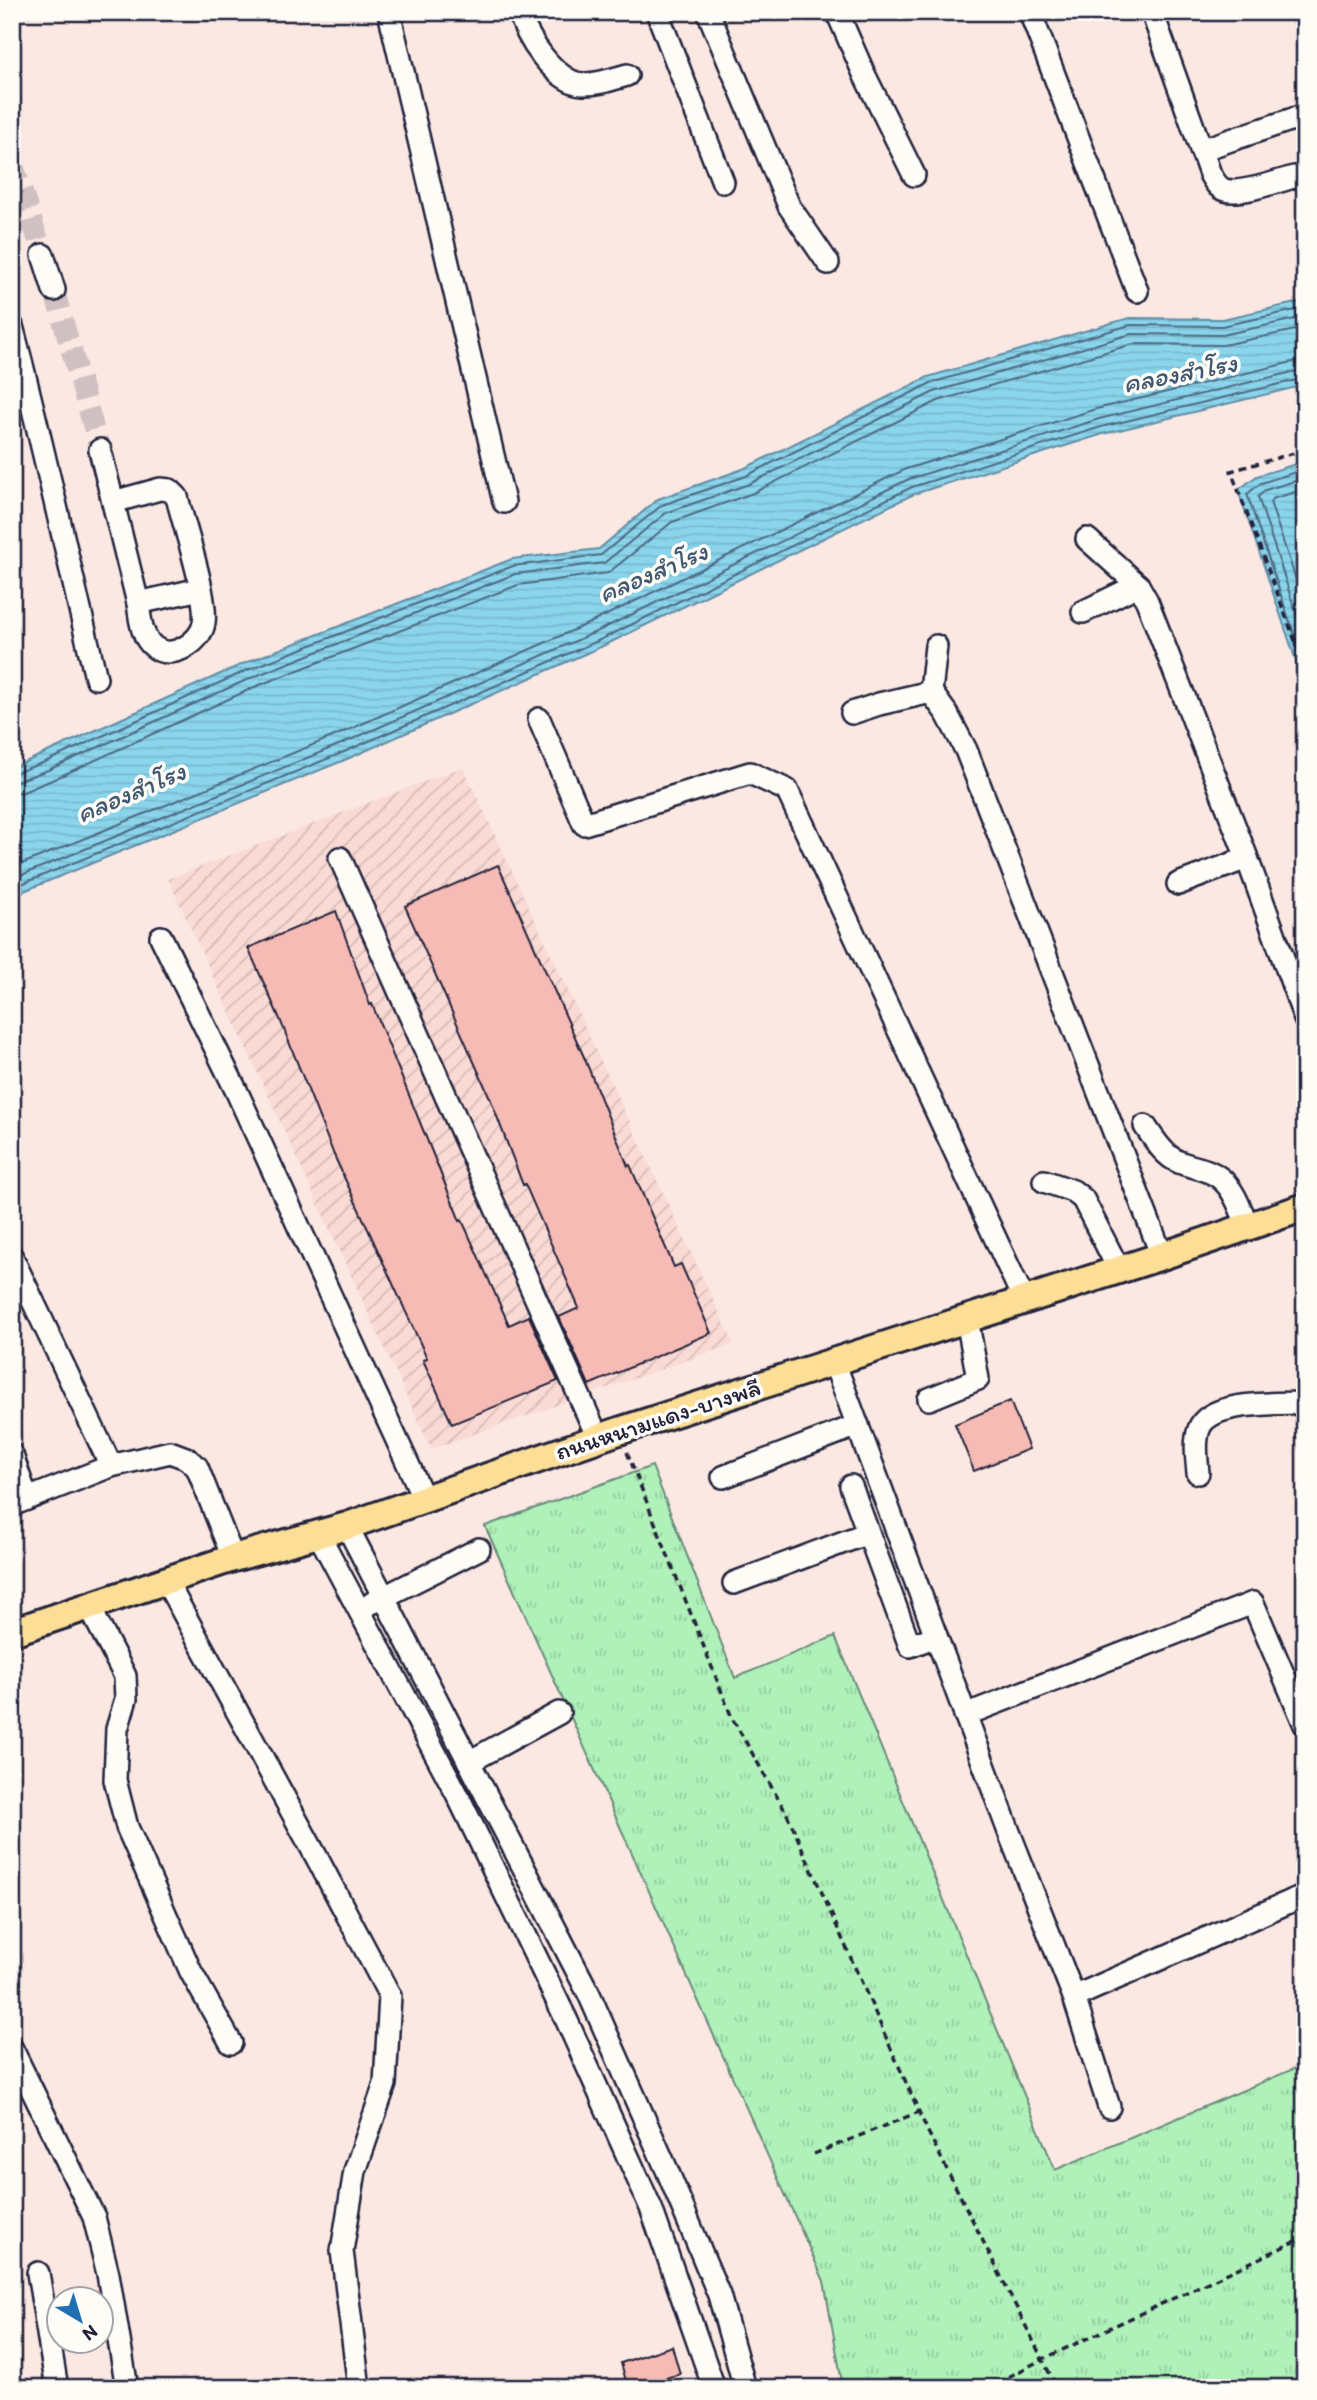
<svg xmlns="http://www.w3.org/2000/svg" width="1317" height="2400" font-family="Itim,'Playpen Sans Thai',sans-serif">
  <defs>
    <pattern id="industrial-furrows" width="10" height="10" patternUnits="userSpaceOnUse" patternTransform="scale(1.75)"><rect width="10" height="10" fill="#fadad5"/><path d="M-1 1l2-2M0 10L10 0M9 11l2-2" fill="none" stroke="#d6bbb8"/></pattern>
    <pattern id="grass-tufts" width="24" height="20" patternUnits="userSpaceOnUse" patternTransform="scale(1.75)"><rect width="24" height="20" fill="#aff1b9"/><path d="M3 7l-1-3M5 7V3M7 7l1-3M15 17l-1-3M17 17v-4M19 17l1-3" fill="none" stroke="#96cea0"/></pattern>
    <pattern id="water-rules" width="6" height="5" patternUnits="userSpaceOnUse" patternTransform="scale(1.75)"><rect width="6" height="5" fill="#8bd5ec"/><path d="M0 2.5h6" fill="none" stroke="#78b7cb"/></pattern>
  </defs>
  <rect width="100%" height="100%" fill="#fbe8e3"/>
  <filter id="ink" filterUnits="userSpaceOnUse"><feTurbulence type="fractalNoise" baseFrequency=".0143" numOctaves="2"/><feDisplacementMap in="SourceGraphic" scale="14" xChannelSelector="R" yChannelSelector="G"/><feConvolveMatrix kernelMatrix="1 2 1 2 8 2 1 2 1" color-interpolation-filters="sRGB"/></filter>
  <g filter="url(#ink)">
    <path fill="url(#industrial-furrows)" d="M463,767L734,1344L431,1449L168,879Z"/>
    <path fill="url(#grass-tufts)" stroke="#688a7a" stroke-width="2" d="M652,1466L735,1678L835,1636L1055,2170L1305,2064V2388H843L824,2281L485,1526Z"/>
    <g fill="url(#water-rules)" stroke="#618da5" stroke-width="2">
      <path d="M1305,301V385L1103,434L914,494L605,645L347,759L12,896V768L247,662L512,559L599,549L658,499L743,469L928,377L1129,318L1222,319Z"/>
      <path d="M1305,461V687L1238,490L1257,476Z"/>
    </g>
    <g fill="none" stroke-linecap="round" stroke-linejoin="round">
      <g stroke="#4c6a82" stroke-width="2">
        <path d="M1305,469L1261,483L1247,494L1305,667"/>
        <path d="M1305,478L1265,490L1258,497L1305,640"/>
        <path d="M1305,489L1272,499L1270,502L1305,607"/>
        <path d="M12,774L45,762L250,669L513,566L601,555L662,505L746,476L931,383L1130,325L1222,326L1305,308"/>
        <path d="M12,783L48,770L253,677L515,574L604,563L666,513L749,484L934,392L1131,334L1222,335L1305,317"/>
        <path d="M12,793L23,792L52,780L257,686L518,585L608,573L672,522L753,493L938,401L1133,344L1223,345L1305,328"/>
        <path d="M12,868L337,735L594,621L906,469L1096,409L1305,359"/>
        <path d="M12,879L341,744L598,631L909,479L1099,419L1305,369"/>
        <path d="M12,888L344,752L602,639L912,487L1101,427L1305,378"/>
      </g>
    </g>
    <g fill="#f7bbb5" stroke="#22223b" stroke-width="2">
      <path d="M498,865L584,1057L628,1166L630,1165L674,1267L681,1264L711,1333L589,1385L559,1317L579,1308L525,1184L523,1185L490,1098L405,906Z"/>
      <path d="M336,911L370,1005L372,1004L460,1221L462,1220L509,1325L529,1316L558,1381L452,1424L423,1360L427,1358L334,1155L279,1017L248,948Z"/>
      <path d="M1010,1401L1029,1449L974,1471L955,1424Z"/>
      <path d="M672,2346L680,2374L651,2382V2385L641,2388H628L621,2363Z"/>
    </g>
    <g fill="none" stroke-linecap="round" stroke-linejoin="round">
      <g stroke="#d0c0c1" stroke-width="21" stroke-dasharray="21 10" stroke-linecap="butt">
        <path d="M12,161L43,255"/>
        <path d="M54,290L100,450"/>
      </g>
      <g stroke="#22223b" stroke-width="26">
        <g id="minor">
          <path d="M389,12L504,502"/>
          <path d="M520,12C524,36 556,83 583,84C597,85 613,79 627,75"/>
          <path d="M657,12L723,182"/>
          <path d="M708,12L789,206L828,263"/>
          <path d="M837,12L865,76L914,175"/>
          <path d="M1030,12L1137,291"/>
          <path d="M1152,12L1210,174C1214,181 1218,188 1225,190C1241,195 1278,181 1294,177"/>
          <path d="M1201,150L1305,115"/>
          <path d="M43,255L54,290"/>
          <path d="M12,326C43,443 68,561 96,678"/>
          <path d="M100,450L138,603L200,589"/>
          <path d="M113,502L160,489L170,490L177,497C184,526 208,597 204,623C201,643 170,661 154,647C141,637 140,617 138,603"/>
          <path d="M1087,539L1138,585L1147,601L1247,858L1305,1019"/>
          <path d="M1083,612L1138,585"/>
          <path d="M931,692L936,646"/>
          <path d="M852,713L879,704L931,692L947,714L966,750L1162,1256"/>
          <path d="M539,719L584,824L750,773L787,790L1024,1300"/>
          <path d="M340,858L598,1438"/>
          <path d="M1178,884L1247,858"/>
          <path d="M161,937L236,1090L424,1499"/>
          <path d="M1145,1126C1154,1139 1164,1156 1179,1162C1193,1168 1208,1168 1220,1178C1235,1190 1240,1209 1248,1226"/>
          <path d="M1044,1181L1073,1191L1083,1199L1119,1270"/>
          <path d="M12,1257L111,1466"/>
          <path d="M834,1362L1009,1832L1074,1997L1305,1895"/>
          <path d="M929,1399L978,1379L967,1319"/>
          <path d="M12,1455L27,1499"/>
          <path d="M1198,1473C1197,1459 1194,1443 1199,1429C1209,1400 1278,1404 1305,1403"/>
          <path d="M723,1477L858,1425"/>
          <path d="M851,1486L910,1646L936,1636"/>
          <path d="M12,1505L111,1466L170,1452L186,1458L197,1467L233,1558"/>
          <path d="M347,1526L589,1994L667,2170L719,2295L745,2388"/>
          <path d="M318,1533L457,1794L567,2021L651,2208L714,2388"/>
          <path d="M166,1581L316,1856L390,1996L385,2084L355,2171L342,2251L359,2388"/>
          <path d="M734,1583L868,1533"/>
          <path d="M372,1603L479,1549"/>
          <path d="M89,1606L125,1676L126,1699L117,1729L115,1780L127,1827L191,1972L231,2043"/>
          <path d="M965,1715L1253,1603L1305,1725"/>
          <path d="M469,1762L559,1713"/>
          <path d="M1074,1997L1109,2107"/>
          <path d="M12,2049L94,2217L108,2274L127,2388"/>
          <path d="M38,2273L57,2388"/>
        </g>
      </g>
      <g stroke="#22223b" stroke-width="32">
        <path id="major" d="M12,1632L233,1558L347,1526L619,1431L1162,1256L1305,1207"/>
      </g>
      <g stroke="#22223b" stroke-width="3.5" stroke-dasharray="7 5" stroke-linecap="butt">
        <path d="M1305,450L1231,471L1305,667"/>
        <path d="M627,1452L732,1718L787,1814L928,2132L1057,2388"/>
        <path d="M814,2154L919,2112"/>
        <path d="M987,2388L1043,2359L1305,2237"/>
      </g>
      <use href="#minor" stroke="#fdfcf7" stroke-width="21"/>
      <use href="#major" stroke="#fcde96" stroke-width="26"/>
    </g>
  </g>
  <g text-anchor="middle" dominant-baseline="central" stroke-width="7" stroke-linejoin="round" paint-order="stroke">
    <g font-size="24" fill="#22223b" stroke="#fdfcf7">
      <text transform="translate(658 1419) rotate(-18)">ถนนหนามแดง-บางพลี</text>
    </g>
    <g font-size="26" font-style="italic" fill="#425870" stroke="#fdfcf7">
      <text transform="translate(1180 373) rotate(-11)">คลองสำโรง</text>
      <text transform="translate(653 572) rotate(-23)">คลองสำโรง</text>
      <text transform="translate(131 792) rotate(-23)">คลองสำโรง</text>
    </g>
  </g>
  <rect width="1317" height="2400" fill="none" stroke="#fdfcf7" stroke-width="42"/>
  <rect x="21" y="21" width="1275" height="2358" fill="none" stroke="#22223b" stroke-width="2.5" filter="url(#ink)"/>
  <g transform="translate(80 2320) rotate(142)"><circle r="33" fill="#fdfcf7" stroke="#a5a5ac" stroke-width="2"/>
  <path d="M0-5L12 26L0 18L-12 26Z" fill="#1f6fb2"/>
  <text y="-10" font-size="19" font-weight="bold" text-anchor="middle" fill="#22223b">N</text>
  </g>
</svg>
